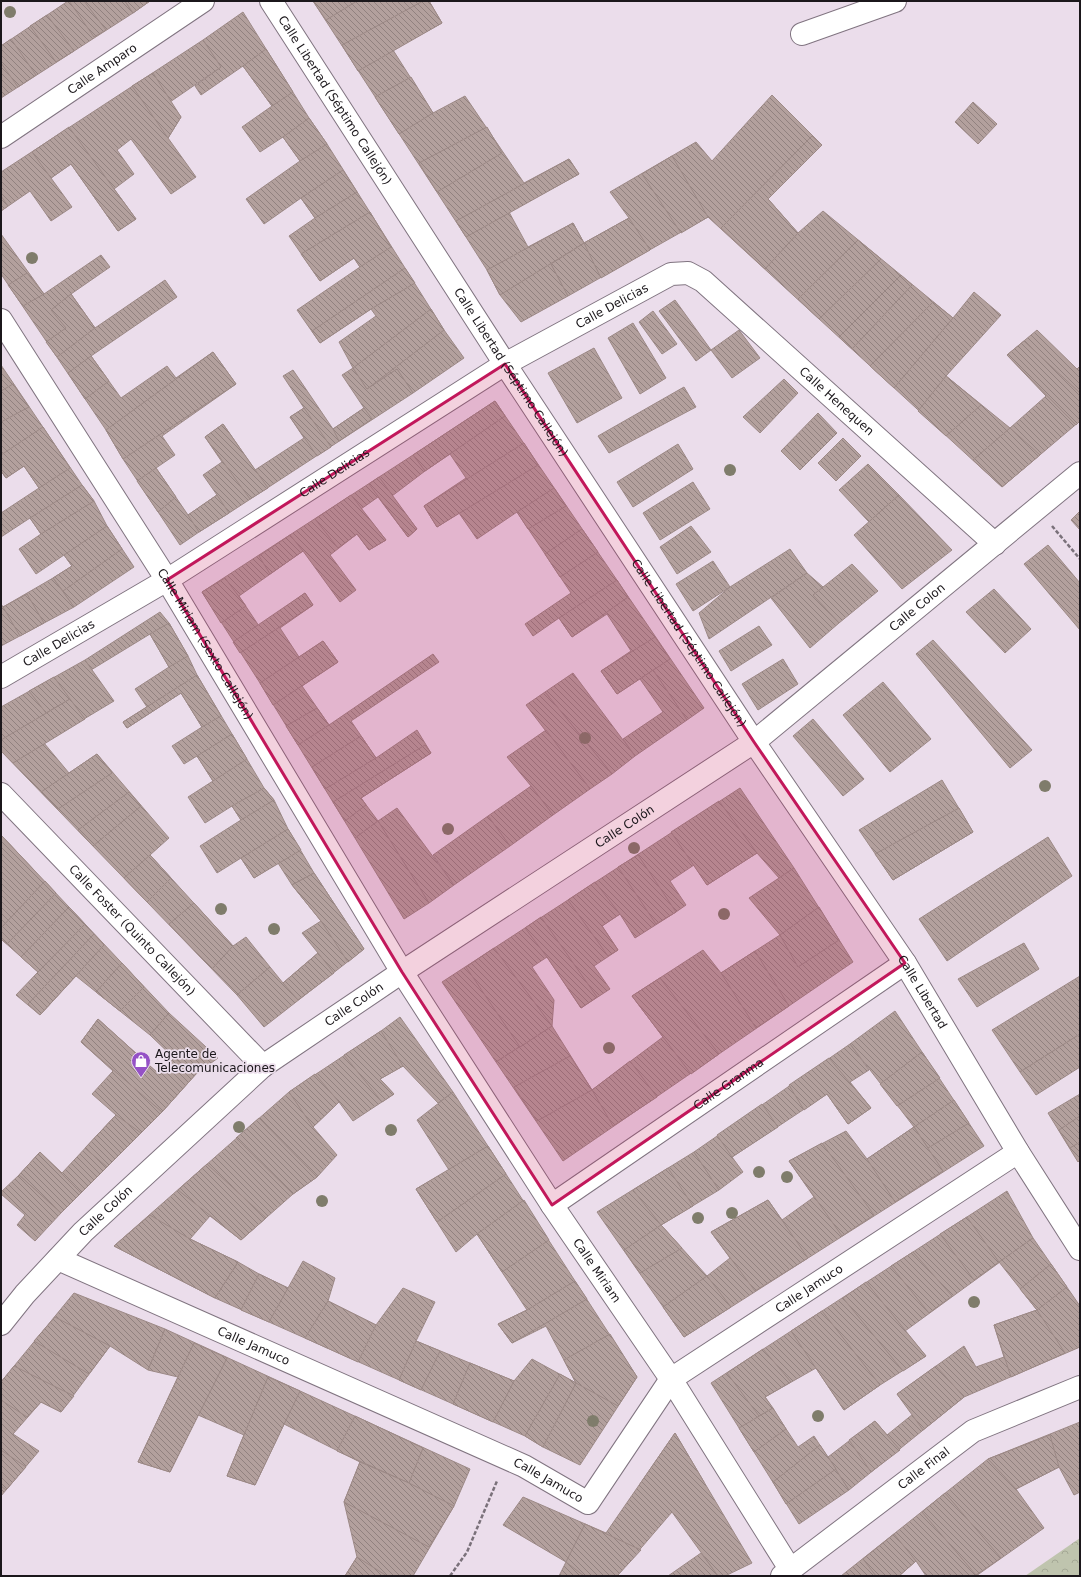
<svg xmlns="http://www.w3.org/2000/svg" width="1081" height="1577" font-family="'DejaVu Sans',sans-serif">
  <defs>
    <pattern id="forest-crowns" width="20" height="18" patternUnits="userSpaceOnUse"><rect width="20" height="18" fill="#bfc4ae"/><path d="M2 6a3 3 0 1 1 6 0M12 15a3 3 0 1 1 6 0" fill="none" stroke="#a4a895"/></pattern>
    <pattern id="building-back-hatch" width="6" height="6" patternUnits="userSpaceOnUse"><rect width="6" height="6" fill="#b3a09d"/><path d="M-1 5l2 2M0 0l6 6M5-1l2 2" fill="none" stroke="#91817f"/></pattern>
  </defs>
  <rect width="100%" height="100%" fill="#ebddeb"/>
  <path fill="url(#forest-crowns)" d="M1080,1538V1576H1025Z"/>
  <g fill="url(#building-back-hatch)" stroke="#9c8986">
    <path d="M68,1H125L133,13L1,98V46Z"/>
    <path d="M69,1H84L106,30L94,37Z"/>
    <path d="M125,1H150L133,13Z"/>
    <path d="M125,1H150L133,13Z"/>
    <path d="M313,1H429L442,23L393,50L433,113L465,96L524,183L569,159L579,174L509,212L528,247L573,223L584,243L551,264L568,296L521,322L500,295L487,270L466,237Z"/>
    <path d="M313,1H357L326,20Z"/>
    <path d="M423,1H429L442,23L358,71L342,45Z"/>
    <path d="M243,12L309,118L327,144L444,330L464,358L413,393L397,369L367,389L353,368L339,342L376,316L371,309L320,343L297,310L360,267L354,258L320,281L289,236L315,218L301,198L264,224L246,199L300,161L283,137L260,152L242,127L272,106L243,66L201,95L195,86L221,67L203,40Z"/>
    <path d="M47,15L74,51L56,62L30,26Z"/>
    <path d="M11,39L36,75L18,87L1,63V46Z"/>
    <path d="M203,40L221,67L170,102L181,117L168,138L196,177L171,194L131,139L117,150L134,174L114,189L136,219L118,231L71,164L51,178L72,207L51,221L30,191L1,211V172Z"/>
    <path d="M266,49L293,92L272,106L243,66Z"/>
    <path d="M153,73L181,117L168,138L132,86Z"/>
    <path d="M411,77L433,113L399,134L375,97Z"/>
    <path d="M772,95L822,145L768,199L798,233L823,211L953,318L974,292L1001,315L946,376L1010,428L1046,396L1007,355L1037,330L1077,369L1080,366V421L1002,487L708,217L568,296L551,264L584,243L629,218L610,192L696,142L712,161Z"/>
    <path d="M973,102L997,124L978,144L955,122Z"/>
    <path d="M309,118L327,144L300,161L283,137Z"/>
    <path d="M69,127L136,219L118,231L71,164L51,178L32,152Z"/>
    <path d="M487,127L502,153L437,192L419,163Z"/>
    <path d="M812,136L822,145L768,199L798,233L765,269L721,228Z"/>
    <path d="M672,156L708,217L681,233L642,174Z"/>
    <path d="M569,159L579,174L466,237L456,221Z"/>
    <path d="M343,170L357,192L315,218L301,198Z"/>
    <path d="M1,196L8,206L1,211Z"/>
    <path d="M370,212L391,247L360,267L354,258L320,281L301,254Z"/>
    <path d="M629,218L650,250L601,278L584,243Z"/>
    <path d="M573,223L584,243L500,295L487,270Z"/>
    <path d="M1,234L44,294L101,255L110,267L71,294L95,328L165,280L177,297L91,356L121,398L167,366L176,378L213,352L236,384L162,436L175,455L156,468L188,515L217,495L203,475L222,462L205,437L223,424L255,470L304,438L290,417L304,408L283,376L293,370L333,429L364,408L342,375L353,368L367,389L397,369L413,393L229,513L199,532L180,545L123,459L106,430L1,274Z"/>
    <path d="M858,240L881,259L819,319L798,299Z"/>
    <path d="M405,268L415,283L371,309L320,343L312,331Z"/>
    <path d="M27,273L44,294L23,306L8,285Z"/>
    <path d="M901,275L912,285L852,349L839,337Z"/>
    <path d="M71,294L95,328L57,357L46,342L66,328L51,310Z"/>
    <path d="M675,300L711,350L696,361L659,311Z"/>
    <path d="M933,302L953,318L894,388L870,366Z"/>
    <path d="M431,309L444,330L367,389L353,368Z"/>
    <path d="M653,311L677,344L662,354L639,322Z"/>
    <path d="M633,323L666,378L640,394L608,338Z"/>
    <path d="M739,330L760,358L732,378L711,350Z"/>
    <path d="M1024,341L1080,393V421L1076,425L1007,355Z"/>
    <path d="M594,348L622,398L577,423L548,373Z"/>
    <path d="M213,352L236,384L123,459L106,430Z"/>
    <path d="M91,356L109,381L85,399L68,373Z"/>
    <path d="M1,365L82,485L94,501L107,526L134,567L74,607L53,578L72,566L64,555L36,574L19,549L41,534L30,518L1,537V513L39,488L24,466L6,478L1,471Z"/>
    <path d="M946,376L981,405L946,436L918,411Z"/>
    <path d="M784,379L798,393L760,433L743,417Z"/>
    <path d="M13,384L29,407L1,422V391Z"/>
    <path d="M684,387L696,407L609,453L598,436Z"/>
    <path d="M495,401L704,708L687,720L653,670L617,694L601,671L631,651L607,614L572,637L559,618L533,636L525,624L571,593L517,512L477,539L459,513L437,527L424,506L466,478L450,454L425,471L413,455Z"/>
    <path d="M495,401L505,416L425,471L413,455Z"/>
    <path d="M304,408L331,447L317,456L290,417Z"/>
    <path d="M364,408L372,419L339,441L333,429Z"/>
    <path d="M818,413L837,433L800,470L781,451Z"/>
    <path d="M223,424L268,488L250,499L205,437Z"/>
    <path d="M43,427L70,468L39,488L24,466L6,478L1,471V455Z"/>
    <path d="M1010,428L1040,455L1002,487L973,460Z"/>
    <path d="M843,438L861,456L836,481L818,463Z"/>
    <path d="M524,443L538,465L437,527L424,506Z"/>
    <path d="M678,444L693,469L633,507L617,482Z"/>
    <path d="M413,455L425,471L392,496L417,529L408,537L378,497L361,509L386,540L369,550L357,534L330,555L356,590L340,602L303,551L239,596L259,626L305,593L313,605L280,628L299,657L323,641L338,662L302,686L329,725L433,654L439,662L351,721L376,758L417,730L431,753L361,798L378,821L355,838L260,683L202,592Z"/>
    <path d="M868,464L899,495L869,522L839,490Z"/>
    <path d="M156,468L176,497L158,512L137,481Z"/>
    <path d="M379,477L417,529L408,537L369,484Z"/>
    <path d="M693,482L710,509L660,540L643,513Z"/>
    <path d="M82,485L94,501L41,534L30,518Z"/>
    <path d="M554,488L566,506L528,529L517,512Z"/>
    <path d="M217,495L229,513L199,532L188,515Z"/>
    <path d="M351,495L386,540L369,550L357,534L338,548L315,519Z"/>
    <path d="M899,495L952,550L902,589L854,535Z"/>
    <path d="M1080,511V530L1071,520Z"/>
    <path d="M107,526L122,549L63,591L53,578L72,566L64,555Z"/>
    <path d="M691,526L711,552L677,574L660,547Z"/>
    <path d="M582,529L598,552L560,577L545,554Z"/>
    <path d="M290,535L303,551L270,574L259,556Z"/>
    <path d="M1048,545L1080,583V630L1024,564Z"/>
    <path d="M790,549L807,573L709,639L699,613L730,587Z"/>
    <path d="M713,561L730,587L693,611L676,584Z"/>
    <path d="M852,564L878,591L839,623L813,595Z"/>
    <path d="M807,573L823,587L813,595L839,623L810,648L771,598Z"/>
    <path d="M53,578L74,607L1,646V604L3,607Z"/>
    <path d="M225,578L246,606L221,623L202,592Z"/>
    <path d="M617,580L628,597L572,637L559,618Z"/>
    <path d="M994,589L1031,629L1005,653L966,612Z"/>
    <path d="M305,593L313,605L240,653L233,642Z"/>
    <path d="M27,594L44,623L20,636L3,607Z"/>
    <path d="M160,612L169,623L188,656L197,675L264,788L274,800L288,829L314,873L292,885L278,863L254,878L241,858L217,873L200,846L241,820L232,806L205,823L188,797L213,781L197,756L184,764L172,746L202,727L181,693L127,728L123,722L147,707L135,689L169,667L150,634L91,670L85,660Z"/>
    <path d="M169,623L188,656L169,667L150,634Z"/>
    <path d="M759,626L772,645L731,671L719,651Z"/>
    <path d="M655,637L670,659L617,694L601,671Z"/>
    <path d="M933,640L1032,750L1010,768L916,654Z"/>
    <path d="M323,641L338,662L273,705L260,683Z"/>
    <path d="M783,659L798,684L758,710L742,684Z"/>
    <path d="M85,660L114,701L44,743L69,773L97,754L169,838L150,855L233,946L246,937L270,967L237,995L1,751V707Z"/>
    <path d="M653,670L687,720L635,756L623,739L663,712L640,679Z"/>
    <path d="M573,673L635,756L612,774L545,692Z"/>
    <path d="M197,675L221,716L202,727L181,693L127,728L123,722Z"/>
    <path d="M54,677L70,699L46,713L29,691Z"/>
    <path d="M883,682L931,739L890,772L843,715Z"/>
    <path d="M545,692L612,774L590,789L526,705Z"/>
    <path d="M70,699L85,719L13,763L1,751V740Z"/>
    <path d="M317,708L329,725L298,745L286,726Z"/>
    <path d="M813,719L864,779L843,796L793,736Z"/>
    <path d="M546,730L590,789L553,815L531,786L507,757Z"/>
    <path d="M232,734L247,759L213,781L197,756Z"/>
    <path d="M361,736L376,758L325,789L312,767Z"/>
    <path d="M425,745L431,753L361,798L366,805L345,821L333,802Z"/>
    <path d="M97,754L112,773L58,809L41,792Z"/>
    <path d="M942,780L973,832L893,880L859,830Z"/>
    <path d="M531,786L553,815L510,846L488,816Z"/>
    <path d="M264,788L274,800L241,820L232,806Z"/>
    <path d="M740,788L794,868L779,878L757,853L707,885L694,865L670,881L686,905L676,912L635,938L620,914L602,926L618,950L594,966L610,989L581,1008L547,957L532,967L554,1000L552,1026L496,1062L442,982Z"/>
    <path d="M129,792L141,806L93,846L78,830Z"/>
    <path d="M719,801L757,853L707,885L671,832Z"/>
    <path d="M397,808L454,885L429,903L378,821Z"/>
    <path d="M959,808L973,832L893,880L875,854Z"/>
    <path d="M488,816L510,846L454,885L433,855Z"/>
    <path d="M378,821L429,903L404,919L355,838Z"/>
    <path d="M288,829L301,850L254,878L241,858Z"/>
    <path d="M1,835L33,869L1,900Z"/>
    <path d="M1,835L169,1013L150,1035L76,976L40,1015L16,995L38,972L1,939Z"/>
    <path d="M1048,837L1072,876L947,961L919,919Z"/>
    <path d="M150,855L171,878L147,902L124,878Z"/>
    <path d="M638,855L676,912L656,924L618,867Z"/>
    <path d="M794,868L853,962L563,1161L496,1062L552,1026L592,1090L663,1037L632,996L703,950L721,973L780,935L749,898Z"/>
    <path d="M314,873L364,949L264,1027L237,995L270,967L283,983L318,953L302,933L321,921L292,885Z"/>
    <path d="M314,873L364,949L348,962L321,921L292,885Z"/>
    <path d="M45,881L56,893L7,944L1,939V928Z"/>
    <path d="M595,882L620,914L602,926L618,950L608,956L568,900Z"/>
    <path d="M194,903L233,946L212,969L169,924Z"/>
    <path d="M69,907L85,924L38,972L21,957Z"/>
    <path d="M819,907L839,940L798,967L780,935Z"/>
    <path d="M541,917L597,997L581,1008L547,957L525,928Z"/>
    <path d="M94,934L104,945L40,1015L28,1004Z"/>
    <path d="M1024,943L1039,969L977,1007L958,979Z"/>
    <path d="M494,948L552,1026L520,1047L466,967Z"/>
    <path d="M755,951L789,1006L756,1028L721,973Z"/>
    <path d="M318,953L334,973L298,1000L283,983Z"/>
    <path d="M122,963L144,987L120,1011L96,992Z"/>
    <path d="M1080,976V1034L1020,1072L992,1030Z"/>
    <path d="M660,978L719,1054L691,1074L632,996Z"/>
    <path d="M895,1011L984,1146L684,1337L597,1212L694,1152L719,1190L661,1225L707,1276L730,1258L711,1232L768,1200L782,1220L814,1197L789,1161L846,1131L867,1159L914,1127L850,1044Z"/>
    <path d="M169,1013L218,1058L196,1074L162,1112L61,1213L19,1175L40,1152L62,1173L116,1115L92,1094L113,1071L81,1042L98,1019L160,1075L174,1058L150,1035Z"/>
    <path d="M400,1017L453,1092L438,1103L403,1066L380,1079L394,1094L353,1121L339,1102L313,1127L337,1155L317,1177L293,1194L241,1240L210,1216L190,1239L238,1262L215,1298L114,1246L289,1092L381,1031Z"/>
    <path d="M98,1019L160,1075L174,1058L196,1074L162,1112L81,1042Z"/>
    <path d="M381,1031L403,1066L380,1079L394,1094L382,1102L344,1055Z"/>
    <path d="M1080,1034V1067L1036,1095L1020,1072Z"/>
    <path d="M850,1044L869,1070L850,1082L871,1108L848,1124L827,1094L732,1157L743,1172L719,1190L694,1152Z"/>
    <path d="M922,1052L940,1078L897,1106L880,1084Z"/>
    <path d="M570,1056L592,1090L537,1121L514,1087Z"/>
    <path d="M829,1058L871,1108L848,1124L827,1094L804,1110L789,1085Z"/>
    <path d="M630,1061L657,1097L613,1126L592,1090Z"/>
    <path d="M315,1074L339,1102L313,1127L289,1092Z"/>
    <path d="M453,1092L637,1377L580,1465L543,1447L525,1436L215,1298L238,1262L259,1274L288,1288L303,1261L335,1278L328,1301L376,1325L403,1288L435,1302L416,1341L514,1381L532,1359L576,1383L546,1326L512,1343L498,1324L527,1310L477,1234L456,1252L416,1189L449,1170L417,1120Z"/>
    <path d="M1080,1094V1160L1078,1162L1048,1113Z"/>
    <path d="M954,1100L969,1123L928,1148L914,1127Z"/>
    <path d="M762,1104L778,1127L732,1157L717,1135Z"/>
    <path d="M116,1115L141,1133L107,1167L85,1148Z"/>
    <path d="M1080,1116V1142L1070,1148L1059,1130Z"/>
    <path d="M259,1118L317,1177L293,1194L236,1138Z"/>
    <path d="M914,1127L943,1171L895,1202L867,1159Z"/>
    <path d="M822,1143L874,1215L842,1236L789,1161Z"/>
    <path d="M488,1146L506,1174L437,1222L416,1189Z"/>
    <path d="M40,1152L81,1193L61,1213L19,1175Z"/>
    <path d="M207,1164L266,1218L241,1240L178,1190Z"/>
    <path d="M668,1168L693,1206L661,1225L633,1190Z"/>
    <path d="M19,1175L61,1213L35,1241L17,1225L25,1215L1,1194V1192Z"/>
    <path d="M1007,1191L1033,1238L905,1331L926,1356L880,1385L844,1410L816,1368L765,1397L798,1447L814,1436L849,1490L799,1524L711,1383Z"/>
    <path d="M524,1200L549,1240L502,1272L477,1234Z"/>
    <path d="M768,1200L808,1258L755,1291L711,1232Z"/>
    <path d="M150,1215L190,1239L238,1262L215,1298L114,1246Z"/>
    <path d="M967,1217L999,1262L974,1280L940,1234Z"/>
    <path d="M661,1225L682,1248L640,1273L624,1250Z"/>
    <path d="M1033,1238L1080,1306V1347L964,1397L849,1490L828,1457L875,1421L887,1435L913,1414L897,1394L964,1346L976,1367L1004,1357L994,1325L1037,1310L999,1262Z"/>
    <path d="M913,1252L952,1296L929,1313L891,1266Z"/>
    <path d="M1051,1264L1067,1287L1037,1310L1020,1289Z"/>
    <path d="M259,1274L288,1288L269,1322L241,1310Z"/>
    <path d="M707,1276L731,1307L684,1337L663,1307Z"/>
    <path d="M575,1281L587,1299L512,1343L498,1324L527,1310Z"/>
    <path d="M866,1282L926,1356L903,1371L843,1298Z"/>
    <path d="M74,1293L165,1329L148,1370L110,1346L61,1412L41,1402L13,1434L39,1451L1,1496V1382Z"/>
    <path d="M328,1301L376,1325L358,1362L305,1338Z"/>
    <path d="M1037,1310L1065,1353L1011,1377L994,1325Z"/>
    <path d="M822,1311L880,1385L844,1410L791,1331Z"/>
    <path d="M55,1317L110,1346L89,1374L34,1341Z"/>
    <path d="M165,1329L470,1469L454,1506L413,1576H345L357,1557L344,1502L360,1462L284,1424L255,1485L227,1476L244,1435L198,1415L170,1472L138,1462L178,1377L148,1370Z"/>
    <path d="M610,1334L637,1377L618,1406L576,1383L564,1360Z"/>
    <path d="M416,1341L440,1351L421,1390L399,1380Z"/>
    <path d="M194,1343L227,1358L170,1472L138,1462Z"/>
    <path d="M763,1349L791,1382L765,1397L773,1408L759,1416L727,1373Z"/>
    <path d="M470,1363L514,1381L493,1422L453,1404Z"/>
    <path d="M14,1366L74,1396L61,1412L41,1402L27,1417L1,1400V1382Z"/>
    <path d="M936,1366L964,1397L923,1430L897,1394Z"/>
    <path d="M560,1374L576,1383L543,1447L525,1436Z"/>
    <path d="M268,1377L300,1391L255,1485L227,1476Z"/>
    <path d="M773,1408L786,1429L754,1452L739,1428Z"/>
    <path d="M355,1416L423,1448L409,1483L337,1451Z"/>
    <path d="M875,1421L900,1450L871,1472L849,1440Z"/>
    <path d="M1080,1422V1492L1074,1495L1059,1467L1016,1489L1044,1528L976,1576H926L916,1561L899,1576H841L988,1459Z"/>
    <path d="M675,1433L704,1482L672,1512L640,1484Z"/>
    <path d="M675,1433L752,1563L725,1576H718L672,1512L617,1576H559L566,1562L503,1525L523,1497L606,1533Z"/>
    <path d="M1050,1435L1059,1467L1016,1489L988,1459Z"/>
    <path d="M820,1445L836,1469L786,1504L773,1482Z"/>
    <path d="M1,1450L26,1467L6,1490L1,1486Z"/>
    <path d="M360,1462L409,1483L454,1506L429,1547L344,1502Z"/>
    <path d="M945,1493L1001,1558L976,1575L922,1512Z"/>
    <path d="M585,1524L641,1550L617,1576H584L566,1562Z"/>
    <path d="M894,1534L916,1561L899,1576H876L863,1559Z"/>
    <path d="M701,1553L718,1576H668Z"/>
    <path d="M357,1557L387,1576H345Z"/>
  </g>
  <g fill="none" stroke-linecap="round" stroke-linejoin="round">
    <g stroke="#807480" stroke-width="24">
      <g id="minor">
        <path id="s1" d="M271,1L505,364L754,742L905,963L1018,1152L1080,1249"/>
        <path d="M802,34L895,1"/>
        <path id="s2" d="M1,137L203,1"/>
        <path id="s3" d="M1,320L167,580L402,972L552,1205L671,1379L790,1569"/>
        <path id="s4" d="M1,677L167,580L505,364L671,274L688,273L703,281L995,544"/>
        <path id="s5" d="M1,794L263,1066"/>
        <path id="s6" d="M552,1205L905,963"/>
        <path id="s7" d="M58,1259L524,1466L588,1503L671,1379L1018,1152"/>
        <path id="s8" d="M1,1324L25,1294L83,1232L263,1066L402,972L754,742L1080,473"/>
        <path id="s9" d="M782,1576L973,1431L1080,1387"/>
      </g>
    </g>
    <g stroke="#7a717a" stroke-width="2.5" stroke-dasharray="4 2" stroke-linecap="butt">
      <path d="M1052,526L1080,559"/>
      <path d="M450,1576L467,1552L497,1481"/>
    </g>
    <use href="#minor" stroke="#fff" stroke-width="22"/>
  </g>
  <g fill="#7f7c6b">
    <circle cx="10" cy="12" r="6"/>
    <circle cx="32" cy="258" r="6"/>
    <circle cx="730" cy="470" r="6"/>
    <circle cx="585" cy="738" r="6"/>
    <circle cx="1045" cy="786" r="6"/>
    <circle cx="448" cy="829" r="6"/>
    <circle cx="634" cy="848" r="6"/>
    <circle cx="221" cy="909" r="6"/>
    <circle cx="724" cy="914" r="6"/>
    <circle cx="274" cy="929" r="6"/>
    <circle cx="609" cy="1048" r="6"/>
    <circle cx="239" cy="1127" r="6"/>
    <circle cx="391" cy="1130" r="6"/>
    <circle cx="759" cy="1172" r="6"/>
    <circle cx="787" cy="1177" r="6"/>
    <circle cx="322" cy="1201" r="6"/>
    <circle cx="732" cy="1213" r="6"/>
    <circle cx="698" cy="1218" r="6"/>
    <circle cx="974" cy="1302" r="6"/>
    <circle cx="818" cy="1416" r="6"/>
    <circle cx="593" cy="1421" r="6"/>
  </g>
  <path fill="#c2185b" fill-opacity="0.2" stroke="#c2185b" stroke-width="3" stroke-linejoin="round" d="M505,364L754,742L905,963L552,1205L402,972L167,580Z"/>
  <defs>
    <g id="shop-pin" transform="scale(1)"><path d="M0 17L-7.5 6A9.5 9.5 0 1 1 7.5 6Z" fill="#9451c6" stroke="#ebddeb"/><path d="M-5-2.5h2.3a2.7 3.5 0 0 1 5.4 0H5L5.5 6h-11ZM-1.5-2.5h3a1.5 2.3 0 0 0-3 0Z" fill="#fff"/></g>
  </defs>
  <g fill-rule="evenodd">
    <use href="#shop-pin" x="141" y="1061"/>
  </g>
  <g text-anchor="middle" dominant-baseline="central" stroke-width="3.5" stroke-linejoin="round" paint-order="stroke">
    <g font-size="12" fill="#1b171b" stroke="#ebddeb">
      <text stroke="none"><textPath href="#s2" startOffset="122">Calle Amparo</textPath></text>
      <text stroke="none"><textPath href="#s1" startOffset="118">Calle Libertad (Séptimo Callejón)</textPath></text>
      <text stroke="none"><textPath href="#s4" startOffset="715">Calle Delicias</textPath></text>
      <text stroke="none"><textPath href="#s1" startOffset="442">Calle Libertad (Séptimo Callejón)</textPath></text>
      <text stroke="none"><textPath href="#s4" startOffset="996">Calle Henequen</textPath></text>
      <text stroke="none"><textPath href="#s4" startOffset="391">Calle Delicias</textPath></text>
      <text stroke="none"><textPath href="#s8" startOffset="1168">Calle Colon</textPath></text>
      <text stroke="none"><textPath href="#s4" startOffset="67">Calle Delicias</textPath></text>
      <text stroke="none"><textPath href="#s1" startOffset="766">Calle Libertad (Séptimo Callejón)</textPath></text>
      <text stroke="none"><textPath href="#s3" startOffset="383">Calle Miriam (Sexto Callejón)</textPath></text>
      <text stroke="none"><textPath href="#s8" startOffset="802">Calle Colón</textPath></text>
      <text stroke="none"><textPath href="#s5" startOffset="189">Calle Foster (Quinto Callejón)</textPath></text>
      <text stroke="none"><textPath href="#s1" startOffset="1186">Calle Libertad</textPath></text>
      <text stroke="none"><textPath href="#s8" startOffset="478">Calle Colón</textPath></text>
      <text stroke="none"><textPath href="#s6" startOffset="214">Calle Granma</textPath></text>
      <text stroke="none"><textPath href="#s8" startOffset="154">Calle Colón</textPath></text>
      <text stroke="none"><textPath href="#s3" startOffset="1122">Calle Miriam</textPath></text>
      <text stroke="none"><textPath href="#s7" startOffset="898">Calle Jamuco</textPath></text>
      <text stroke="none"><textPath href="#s7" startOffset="214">Calle Jamuco</textPath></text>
      <text stroke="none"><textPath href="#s9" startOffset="178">Calle Final</textPath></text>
      <text stroke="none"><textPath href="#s7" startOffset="538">Calle Jamuco</textPath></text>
    </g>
    <g font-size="12" fill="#1b171b" stroke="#ebddeb" text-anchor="start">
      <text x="155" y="1054">Agente de<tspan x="155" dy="14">Telecomunicaciones</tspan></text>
    </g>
  </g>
  <rect width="1081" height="1577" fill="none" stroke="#1b171b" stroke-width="4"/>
</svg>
